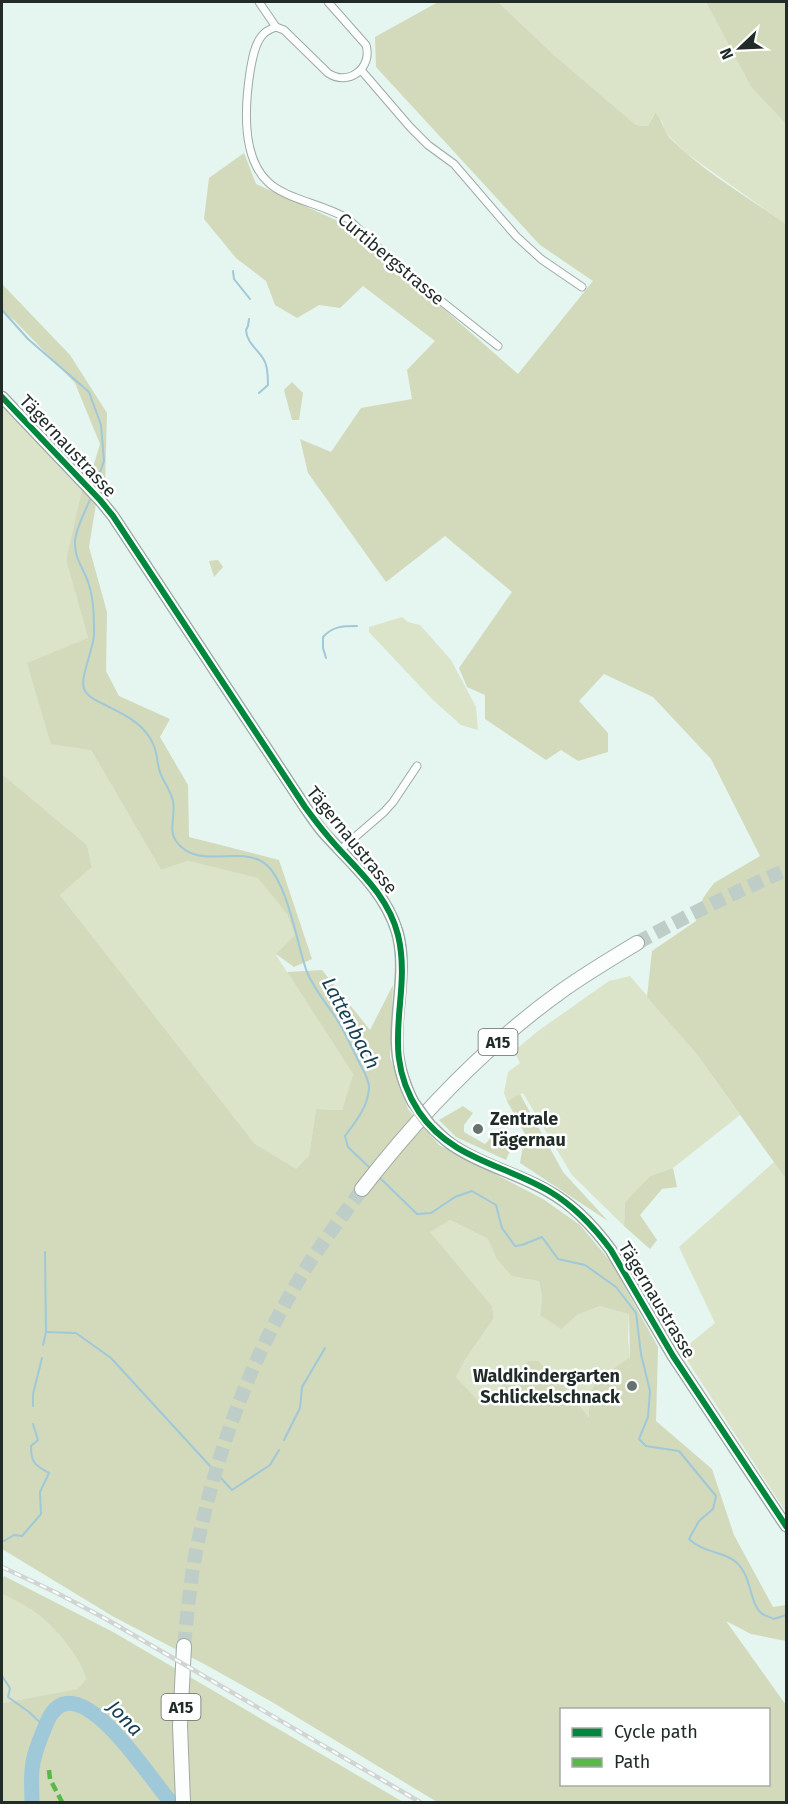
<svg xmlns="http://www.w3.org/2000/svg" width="788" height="1804" font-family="'Fira Sans',sans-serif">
  <rect width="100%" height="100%" fill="#e5f5ef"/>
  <g fill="#dbe3c9">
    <path d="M498,2H706L751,87L786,124V224L686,153L665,132L662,121L654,114L648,126L636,125L555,56Z"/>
    <path d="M4,406L82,491L66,560L88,638L91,750L161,870L188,861L259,878L287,914L295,935L276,955L353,1074L342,1110L316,1109L309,1157L295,1170L255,1144L60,895L92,867L87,845L2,774V407Z"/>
    <path d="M402,617L408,622L420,625L451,660L476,707L478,730L461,725L433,700L369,632V627Z"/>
    <path d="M630,976L696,1053L740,1115L673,1168L650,1176L625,1202L624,1226L572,1175L523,1093L507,1101L504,1093L508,1072L520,1063L514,1051L538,1031L609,981Z"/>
    <path d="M774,1162L786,1179V1512L681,1351L715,1323L679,1247Z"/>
    <path d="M450,1220L488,1239L496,1258L539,1281L542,1297L540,1315H577L600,1306L629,1313L628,1339L630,1357L598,1379L589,1394V1419L569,1392L528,1361L480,1404L456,1377L465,1360L494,1318L492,1306L429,1231Z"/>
    <path d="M2,1594C10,1598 19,1602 27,1607C49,1619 80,1655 86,1679L79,1689L2,1703Z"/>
  </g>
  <g fill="#d2dabb" fill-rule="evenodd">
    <path d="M438,2H498L555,56L636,125L648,126L655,113C665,123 662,131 672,140C705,173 748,197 786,224V1179L696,1053L647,997L652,951L696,921L703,898L714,883L760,856L711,759L653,697L604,674L579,701L608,733V752L578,761L561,750L546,760L485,719V695L467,687L459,668L512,592L445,536L386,582L308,473L300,439L331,452L361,408L412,399L407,370L435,341L363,286L340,308L319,305L297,318L275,305L266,281L236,258L204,219L209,178L244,153L256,184L349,226L518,374L593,281L540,245L376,67L375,37Z"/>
    <path d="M706,2H786V124L751,87Z"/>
    <path d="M2,284L70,355L107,413L105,486L91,474L100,444L75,383L14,320L2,312Z"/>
    <path d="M292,382L303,393L299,420H292L284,390Z"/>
    <path d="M82,490L96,504L89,547L107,612L106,671L119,696L170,719L160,737L188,785L189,837L279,860L312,959L294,967L276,954L295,935L287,914L258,878L188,861L161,870L91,750L51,744L27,663L88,638L66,560Z"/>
    <path d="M218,560L223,567L214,577L209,561Z"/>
    <path d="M2,774L87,845L92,867L60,895L255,1144L296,1169L309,1156L316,1109L342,1110L353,1074L287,972L322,970L370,1030L393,985L390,1057L408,1109L439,1145L543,1199L580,1225L611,1262L658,1347L656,1421L712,1469L734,1535L773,1607L786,1605V1641L751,1634L726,1621L786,1705V1802H437L272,1702L206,1665L114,1617L2,1549ZM450,1220L488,1239L496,1258L512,1276L539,1281L542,1297L540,1315L561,1329L577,1315L600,1306L629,1314L630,1357L598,1379L589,1394V1418L569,1392L538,1361H528L481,1404L456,1377L465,1360L494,1318L492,1306L430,1232ZM562,1710H768V1784H562Z"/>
    <path d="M520,1094L563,1172L608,1221L520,1163L525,1134L507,1101Z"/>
    <path d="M463,1106L473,1113L464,1125V1132L485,1144L500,1128L515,1140L506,1160L456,1137L439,1120Z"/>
    <path d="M673,1168L677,1187L662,1189L640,1215L657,1240L650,1249L624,1226L625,1202L650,1176Z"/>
    <path d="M4,1576L113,1632L403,1802H2V1703L78,1689L86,1679C80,1655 49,1619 27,1607C19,1602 10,1598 2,1594V1581Z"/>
  </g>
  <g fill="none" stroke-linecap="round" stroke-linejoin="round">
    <g stroke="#9fc8d9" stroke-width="2">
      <path d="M233,271L234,279L250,299"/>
      <path d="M2,310L28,339L89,392L101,425L104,461L95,487"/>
      <path d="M249,319L248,326L246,330C247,344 258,349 264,360C268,366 268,379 268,385L259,393"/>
      <path d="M92,495C87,508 75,529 75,542C74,559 85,570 89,585C94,601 94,618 94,634C94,649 78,680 85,691C89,698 96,700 103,704C123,714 145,723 154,746C158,756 157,768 162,777C166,785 171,792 173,801C176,814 168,830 176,841C196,870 236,847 261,861C287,874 297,946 307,972C314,989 326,1003 336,1018C345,1032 352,1048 359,1062C363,1070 369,1079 369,1088C368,1107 356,1121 345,1136L348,1147L372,1170"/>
      <path d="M326,658L323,648V637C333,626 343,626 357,626"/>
      <path d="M378,1176L417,1214L431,1213L455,1197L472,1191L496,1205L502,1228L515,1246L522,1245L542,1237L558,1259L585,1265L616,1287L636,1313L641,1354L650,1391L648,1417L639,1439L646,1446L679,1451L716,1496L713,1509L699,1521L689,1539C703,1553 724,1551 736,1562C752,1576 749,1602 761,1613C764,1616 771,1617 774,1619L786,1615"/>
      <path d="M46,1332L76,1333L111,1358L232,1490L270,1465L279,1450"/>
      <path d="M43,1345L46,1332L45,1252"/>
      <path d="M33,1406V1394L42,1358"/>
      <path d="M284,1440L300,1408L302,1387L325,1348"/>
      <path d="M2,1541H4L14,1535L22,1536L41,1514L40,1492L49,1473C34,1465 31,1462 31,1446L38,1440L33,1424"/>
      <path d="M2,1676L10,1688L8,1697L29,1712L45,1727"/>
    </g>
    <path stroke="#9fc8d9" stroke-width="15" d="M32,1802C32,1792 31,1781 32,1770C33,1754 41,1737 47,1722C75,1656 152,1783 171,1802"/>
    <g stroke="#becdc7" stroke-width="14" stroke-dasharray="14 7" stroke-linecap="butt">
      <path d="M637,943C686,916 735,892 786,870"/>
      <path d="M184,1646C188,1608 191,1570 200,1533C219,1446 251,1360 297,1283C316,1250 340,1220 362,1189"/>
    </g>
    <g stroke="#9eaaa5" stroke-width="9">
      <g id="street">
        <path d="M259,2L276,27"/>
        <path d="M328,2L366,45C373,68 348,87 328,73L284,30L276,27C270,29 264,32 261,37C254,46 252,61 250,72C245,105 241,157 268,182C285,199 326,205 348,219L402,270L498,346"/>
        <path d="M361,70L410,127L428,145L454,164L516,236L541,259L582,287"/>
        <path d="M340,850L384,812L393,802L417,766"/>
      </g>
    </g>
    <g stroke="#9eaaa5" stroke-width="13">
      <g id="secondary">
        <path d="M2,397L100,500L113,516L305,807C311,816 317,825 324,833C352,864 384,890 397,931C407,965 397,1002 397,1036C396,1060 403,1082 413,1102"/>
        <path d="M429,1124C438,1133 446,1142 457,1148C485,1166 519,1174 548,1191C574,1205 594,1227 611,1250L673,1356L786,1526"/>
      </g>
    </g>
    <g stroke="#9eaaa5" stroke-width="16">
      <g id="highway">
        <path d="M362,1189C420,1114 486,1045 563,990C587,973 612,958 637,943"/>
        <path d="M183,1802L180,1726L184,1646"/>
      </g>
    </g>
    <use href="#street" stroke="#fbfefd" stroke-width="7"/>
    <use href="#secondary" stroke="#fbfefd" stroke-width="10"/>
    <use href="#highway" stroke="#fbfefd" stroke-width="14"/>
    <g stroke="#d0d4d2" stroke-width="4.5">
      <path id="rail" d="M2,1567L57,1593L106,1619L420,1802"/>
    </g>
    <use href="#rail" stroke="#fff" stroke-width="2" stroke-dasharray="7" stroke-linecap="butt"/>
    <g stroke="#9eaaa5" stroke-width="13" stroke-linecap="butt">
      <path id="secondary-bridge" d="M413,1102L429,1124"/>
    </g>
    <use href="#secondary-bridge" stroke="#fbfefd" stroke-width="10"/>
    <path stroke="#58b947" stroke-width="4.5" stroke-dasharray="9 4.5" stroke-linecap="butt" d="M49,1770L50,1779L62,1802"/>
    <g stroke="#fff" stroke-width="10">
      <path id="cycleway" d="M2,397L100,500L113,516L305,807C316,822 327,836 339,849C363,875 389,899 398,935C413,998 377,1048 419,1112C451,1159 503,1164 549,1191C574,1206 594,1227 611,1250L673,1356L786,1526"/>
    </g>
    <use href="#cycleway" stroke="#00873e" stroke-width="6"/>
  </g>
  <g fill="#66726e" stroke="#fff" stroke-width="2">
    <circle cx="478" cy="1129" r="6"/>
    <circle cx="632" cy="1386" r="6"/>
  </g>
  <g text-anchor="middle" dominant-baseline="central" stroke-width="5" stroke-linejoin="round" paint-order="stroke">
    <g fill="#fff" stroke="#646b68" stroke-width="1.5">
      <rect x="478.5" y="1029" width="39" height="26" rx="4.5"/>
      <rect x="161.5" y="1694" width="39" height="26" rx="4.5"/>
    </g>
    <g font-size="16" font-weight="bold" fill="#212c28">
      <text x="498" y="1042">A15</text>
      <text x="181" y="1707">A15</text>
    </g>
    <g font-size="18" fill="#212c28" stroke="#fff">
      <text transform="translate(391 259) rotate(40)">Curtibergstrasse</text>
      <text transform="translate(68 446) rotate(47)">Tägernaustrasse</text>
      <text transform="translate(352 840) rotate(51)">Tägernaustrasse</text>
      <text transform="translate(657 1300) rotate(59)">Tägernaustrasse</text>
    </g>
    <g font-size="18" font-weight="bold" fill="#212c28" stroke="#fff" text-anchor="start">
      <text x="490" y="1119">Zentrale<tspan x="490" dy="21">Tägernau</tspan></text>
      <text x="620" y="1376" text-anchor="end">Waldkindergarten<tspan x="620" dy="21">Schlickelschnack</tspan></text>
    </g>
    <g font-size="20" font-style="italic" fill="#174155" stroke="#fff">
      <text transform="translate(351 1023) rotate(62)">Lattenbach</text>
      <text transform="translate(125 1718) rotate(46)">Jona</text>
    </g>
  </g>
  <rect width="788" height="1804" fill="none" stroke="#212c28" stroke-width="6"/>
  <rect x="560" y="1708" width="210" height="78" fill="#ffffff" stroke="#a6aba9" stroke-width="1.5"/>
  <rect x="572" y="1728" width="30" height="9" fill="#00873e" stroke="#a6aba9" stroke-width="1.5"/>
  <text x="614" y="1738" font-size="18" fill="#212c28">Cycle path</text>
  <rect x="572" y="1758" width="30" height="9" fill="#58b947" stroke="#a6aba9" stroke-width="1.5"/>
  <text x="614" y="1768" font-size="18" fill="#212c28">Path</text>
  <g transform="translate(740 48) rotate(247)" stroke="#ffffff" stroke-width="4.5" paint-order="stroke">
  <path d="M0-4.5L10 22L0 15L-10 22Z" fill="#212c28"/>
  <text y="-9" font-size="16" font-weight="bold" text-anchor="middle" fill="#212c28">N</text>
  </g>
</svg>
